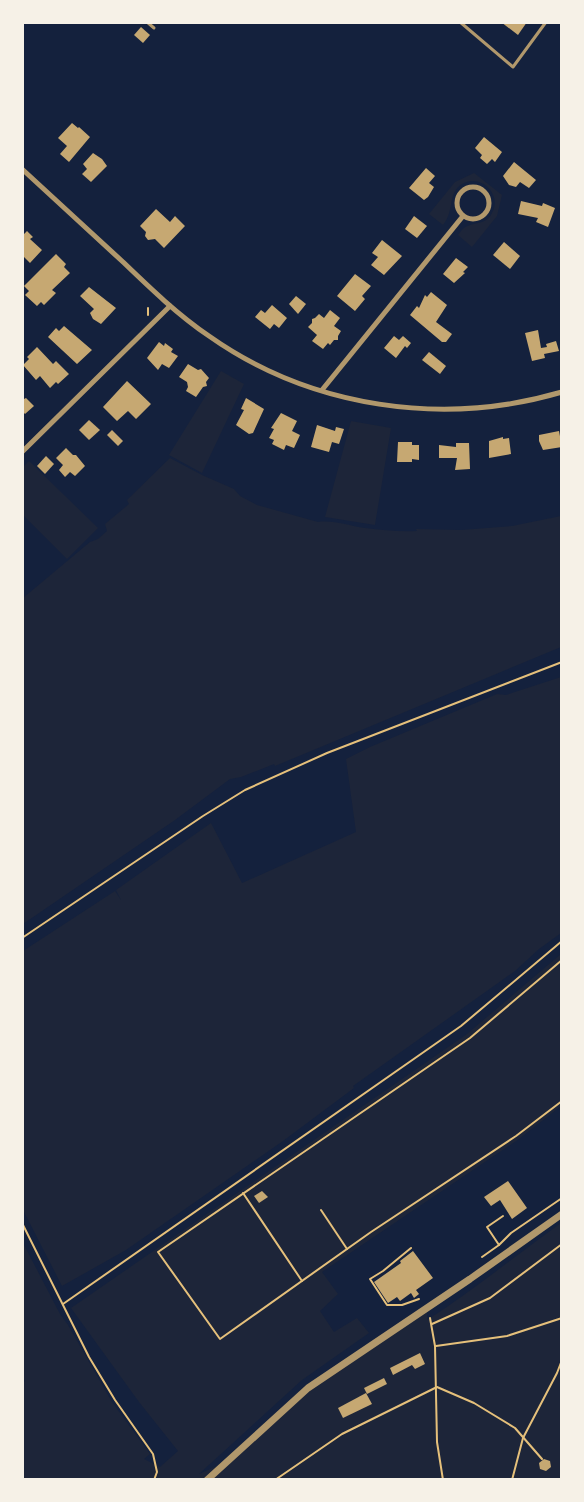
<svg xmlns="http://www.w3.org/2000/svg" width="584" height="1502" font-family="'Fira Sans',sans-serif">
  <rect width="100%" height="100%" fill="#14213d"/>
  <g fill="#1d2539">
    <path d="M474,173L502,195L497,216L472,247L458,235C460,233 461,230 464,228C474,221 486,226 492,213C503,194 480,173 462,184C447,193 455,211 443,225L429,214L455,182Z"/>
    <path d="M221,371L244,384L202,473L169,455Z"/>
    <path d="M351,421L391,428L375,525L325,517Z"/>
    <path d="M170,458L202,475L234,489L240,496L257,505L318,522C334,520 349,526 365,528C382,530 400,532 417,531L416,529L461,530L512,526L561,516V647L275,766L274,764L241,777L230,779L175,820L23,924V598L90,542L98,539L107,531L105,524L129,504L127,500Z"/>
    <path d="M29,461L98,528L67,559L23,515V467Z"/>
    <path d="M561,677V933L539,949L515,971L353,1086L354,1088L283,1141L126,1250L62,1286L23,1210V951L115,891L121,900L116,890L211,823L242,883L356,832L346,759L370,747L497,694L506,695Z"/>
    <path d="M561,954V1106L519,1139L322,1272L338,1294L320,1311L334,1332L357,1318L369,1333L302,1380L199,1474L228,1461L308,1388L427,1308V1320C473,1291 516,1255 561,1223V1479H23L22,1383L25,1381L22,1377V1241L60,1314L68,1325L112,1402L150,1454L144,1459L160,1467L178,1451L139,1402L71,1308L467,1034Z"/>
  </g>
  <g fill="#c6a872">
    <path d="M501,22H527L518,35Z"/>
    <path d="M141,27L150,35L143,43L134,35Z"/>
    <path d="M72,123L78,128L79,127L90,137L69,162L60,154L67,146L58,138Z"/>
    <path d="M484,137L502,152L495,162L492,159L487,164L480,158L482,155L475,148Z"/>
    <path d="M93,153L102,159L107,166L91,182L82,174L87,169L83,164Z"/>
    <path d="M514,162L536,180L529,188L520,182L516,187L509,185L503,176Z"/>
    <path d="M426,168L435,176L429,183L434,187L428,197L424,200L409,188Z"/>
    <path d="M521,201L542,206L543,203L555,208L548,227L536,222L538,218L518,214Z"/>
    <path d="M156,209L170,222L175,216L185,226L164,248L155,239L148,240L145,236L146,232L140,226Z"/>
    <path d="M414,216L427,226L417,238L405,229Z"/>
    <path d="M27,231L33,237L30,239L42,250L30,263L22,255V236Z"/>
    <path d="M382,240L402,256L384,275L371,265L378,257L372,253Z"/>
    <path d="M504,242L520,256L510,269L493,255Z"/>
    <path d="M56,254L66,264L64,267L70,273L52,290L56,293L44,305L41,302L37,306L25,295L29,291L24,286Z"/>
    <path d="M456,258L468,267L463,272L465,273L454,283L443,274Z"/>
    <path d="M355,274L371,286L362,296L365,299L355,311L337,296Z"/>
    <path d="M89,287L116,308L101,324L93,319L90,313L94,309L80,296Z"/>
    <path d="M431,292L447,305L436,322L452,334L446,342H442L410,315L417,306L419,308L425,295L427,297Z"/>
    <path d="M296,296L306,304L298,314L289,304Z"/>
    <path d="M272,305L287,318L279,328L274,324L270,329L255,317L261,310L265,313Z"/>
    <path d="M330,310L340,318L334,326L341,331L338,336V340H334L330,345L328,343L323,349L312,341L317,335L308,327L312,323V319L315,318L319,314L324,318Z"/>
    <path d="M64,326L92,350L77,364L48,337L56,328L59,331Z"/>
    <path d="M538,330L541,348L547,347L546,344L556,341L559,351L544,354L545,358L532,361L525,333Z"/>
    <path d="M394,336L399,340L403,336L411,343L407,348L405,346L396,358L384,348Z"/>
    <path d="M159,342L164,346L165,343L173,349L171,352L178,356L169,368L162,364L158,370L147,358Z"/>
    <path d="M37,347L53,364L56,361L69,374L58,384L56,382L50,388L40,376L36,380L23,365L29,359L27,357Z"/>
    <path d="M429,352L446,366L440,374L422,360Z"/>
    <path d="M188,364L198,370L201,369L209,378L206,382L207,386L203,387L196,397L186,391L188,387L187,382L179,377Z"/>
    <path d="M127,381L151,404L136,419L128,411L117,421L103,407Z"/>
    <path d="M26,398L34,406L25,414L22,411V400Z"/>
    <path d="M246,398L264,409L253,433L249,434L236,425L244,410L241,409Z"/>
    <path d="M281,413L297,421L292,431L300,435L294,448L286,445L284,450L272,444L274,440L269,438L274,429L271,428Z"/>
    <path d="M89,420L100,430L89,440L79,430Z"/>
    <path d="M317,425L335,431L336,427L344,429L339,444L332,442L329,452L311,447Z"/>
    <path d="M112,430L123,441L118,446L107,435Z"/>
    <path d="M559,431L562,447L543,450L539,441V435Z"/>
    <path d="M503,437V439L509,438L511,454L489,458V441Z"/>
    <path d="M398,442H412V445H419V460L412,459V462H397Z"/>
    <path d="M456,443H469L470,469L455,470L457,458H439V445L456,447Z"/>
    <path d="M66,448L73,455H76L85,466L75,476L70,472L65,477L59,470L63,465L56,458Z"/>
    <path d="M46,456L54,464L45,474L37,466Z"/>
    <path d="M508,1181L527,1208L512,1219L500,1200L491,1206L484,1197Z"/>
    <path d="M262,1191L268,1197L259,1203L254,1196Z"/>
    <path d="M413,1251L433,1278L416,1290L419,1294L414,1298L411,1293L400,1301L397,1297L388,1303L374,1282L401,1263L400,1261Z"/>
    <path d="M420,1353L425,1364L415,1369L412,1365L393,1375L390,1368Z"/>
    <path d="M384,1378L387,1384L367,1394L364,1388Z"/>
    <path d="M366,1393L372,1404L343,1418L338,1408Z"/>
    <path d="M544,1459L550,1461L551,1467L546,1471L540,1469L539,1463Z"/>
  </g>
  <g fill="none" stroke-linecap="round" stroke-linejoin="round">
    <g stroke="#e5c07b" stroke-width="2">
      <path d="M148,308V315"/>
      <path d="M22,938L203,816L245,790L327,753L562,662"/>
      <path d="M562,960L470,1038L158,1252L220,1339L371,1232L516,1136L562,1101"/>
      <path d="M243,1193L302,1281"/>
      <path d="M321,1210L347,1249"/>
      <path d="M22,1223L89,1357L115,1400L153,1454L157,1472L154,1480"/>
      <path d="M499,1245L487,1227L503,1216"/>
      <path d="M411,1248L383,1271L370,1279L387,1305H402L419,1299"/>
      <path d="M482,1257L499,1245L511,1233L562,1198"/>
      <path d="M63,1304L461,1026L562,941"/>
      <path d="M430,1318L435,1346L437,1442L443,1480"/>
      <path d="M432,1324L490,1298L562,1244"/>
      <path d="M436,1346L507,1336L562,1318"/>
      <path d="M275,1480L342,1434L437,1387L474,1403L515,1428L542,1459"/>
      <path d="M512,1480L523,1438L557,1373L562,1360"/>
    </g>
    <g stroke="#b1986c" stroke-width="3">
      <path d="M147,22L154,28"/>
      <path d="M460,22L513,67L546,22"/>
    </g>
    <g stroke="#b1986c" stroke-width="5">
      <path d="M22,169C56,200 89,231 123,262C150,288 178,315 209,336C311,408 443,427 562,392"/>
      <circle cx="473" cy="203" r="16"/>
      <path d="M322,390L463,216"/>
      <path d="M22,452L170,306"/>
    </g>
    <path stroke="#b1986c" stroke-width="7" d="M207,1480L308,1388L470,1279L562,1214"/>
  </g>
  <rect width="584" height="1502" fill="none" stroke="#f6f1e7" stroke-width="48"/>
</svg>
